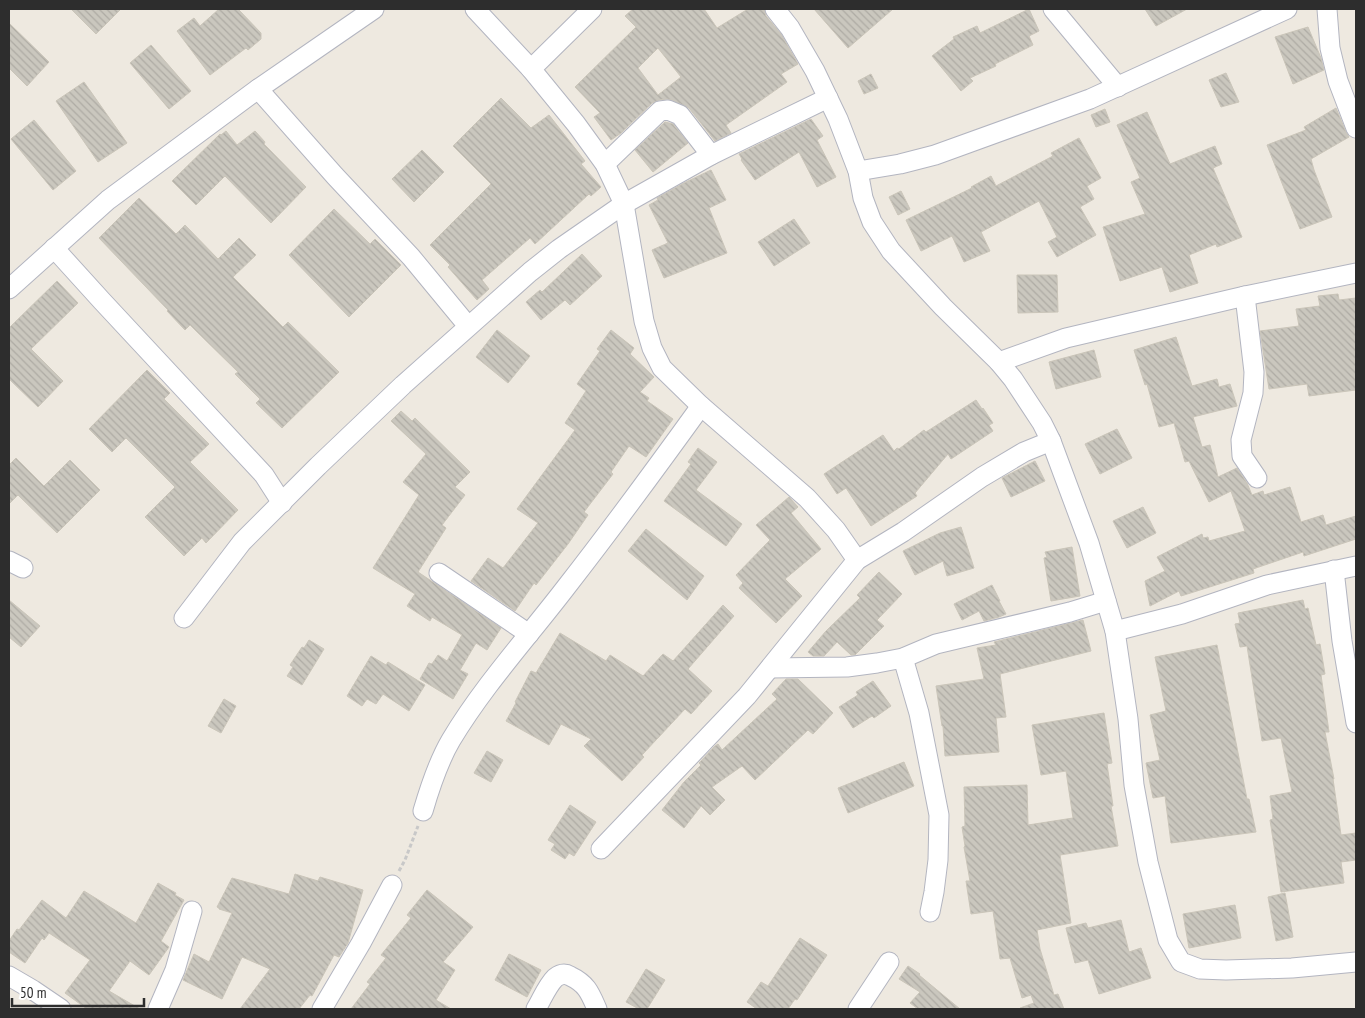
<svg xmlns="http://www.w3.org/2000/svg" width="1365" height="1018" font-family="'PT Sans Narrow',sans-serif">
  <defs>
    <pattern id="building-back-hatch" width="6" height="6" patternUnits="userSpaceOnUse" patternTransform="scale(1.25)"><rect width="6" height="6" fill="#cac7be"/><path d="M-1 5l2 2M0 0l6 6M5-1l2 2" fill="none" stroke="#aeaba4"/></pattern>
  </defs>
  <rect width="100%" height="100%" fill="#eee9e0"/>
  <g fill="url(#building-back-hatch)" stroke="#cac5b9" fill-rule="evenodd">
    <path d="M71,9H121L96,34Z"/>
    <path d="M219,9H238L261,33V39L248,50L246,48L210,75L177,31L194,18L200,26Z"/>
    <path d="M633,9H704L717,28L748,9H764L766,16L781,34L798,64L781,74L787,82L726,125L731,133L715,141L689,108L672,100L667,99L659,100L652,103L621,133L611,140L594,117L600,113L575,87L636,27L625,16ZM658,48L681,77L658,95L638,68Z"/>
    <path d="M814,9H893L848,48Z"/>
    <path d="M1029,9L1039,31L1029,36L1033,45L995,64L996,66L970,78L973,81L961,91L932,56L954,39L953,37L977,26L980,33Z"/>
    <path d="M1145,9H1187L1156,26Z"/>
    <path d="M9,23L49,62L27,86L9,68Z"/>
    <path d="M1308,27L1321,58L1324,70L1293,84L1275,37Z"/>
    <path d="M151,45L191,91L169,109L130,63Z"/>
    <path d="M1226,73L1239,102L1221,107L1209,80Z"/>
    <path d="M871,74L878,88L864,94L858,81Z"/>
    <path d="M84,82L127,143L98,162L56,101Z"/>
    <path d="M501,98L531,128L549,115L585,161L581,164L601,187L591,196L589,194L535,244L530,238L482,280L489,289L477,300L448,267L450,265L430,245L491,184L453,146Z"/>
    <path d="M1336,108L1346,132L1349,137L1311,159L1314,170L1332,217L1300,229L1267,145L1306,130L1304,127Z"/>
    <path d="M1105,109L1110,122L1096,127L1091,115Z"/>
    <path d="M1147,112L1170,164L1215,146L1222,164L1213,168L1242,237L1217,247L1216,244L1189,255L1198,283L1170,292L1162,267L1120,281L1103,227L1145,214L1131,182L1140,178L1117,125Z"/>
    <path d="M811,119L823,136L817,140L836,177L817,187L799,152L755,180L741,160L742,159L739,154Z"/>
    <path d="M34,120L76,171L53,190L11,139Z"/>
    <path d="M665,122L673,124L688,143L653,172L635,150Z"/>
    <path d="M226,131L237,145L255,131L265,142L264,144L306,187L271,223L225,176L196,205L172,181L220,134L221,135Z"/>
    <path d="M1079,138L1101,178L1087,186L1094,199L1080,207L1096,235L1057,257L1048,242L1057,237L1039,201L981,232L990,251L964,262L952,236L921,251L906,220L972,188L971,187L991,176L996,186L1053,156L1051,153Z"/>
    <path d="M422,150L444,172L414,202L392,179Z"/>
    <path d="M711,170L726,200L709,208L727,253L664,278L652,250L668,243L649,205L658,200L657,198L684,183Z"/>
    <path d="M901,191L910,209L898,215L889,197Z"/>
    <path d="M139,198L176,234L185,225L218,259L239,238L256,255L233,277L283,327L288,322L339,372L282,428L256,403L260,399L235,374L238,372L190,325L185,330L167,311L168,310L99,238Z"/>
    <path d="M334,209L370,244L375,239L401,265L349,317L289,255Z"/>
    <path d="M794,219L810,243L774,266L758,242Z"/>
    <path d="M582,254L602,276L570,305L565,300L541,320L526,302L540,290L542,292Z"/>
    <path d="M1017,275H1057L1058,312L1018,313Z"/>
    <path d="M57,281L78,303L31,349L63,381L38,407L9,379V328Z"/>
    <path d="M1338,294L1339,300L1356,298V390L1309,396L1307,384L1269,389L1260,331L1299,326L1296,309L1320,306L1318,296Z"/>
    <path d="M497,330L530,356L508,383L476,357Z"/>
    <path d="M611,330L634,348L630,354L654,377L640,392L649,398L647,401L673,419L646,457L629,446L611,472L613,474L584,512L588,515L568,544L536,585L534,583L515,611L471,581L488,558L503,568L538,523L517,509L575,430L565,423L586,391L577,384L600,351L597,349Z"/>
    <path d="M1176,337L1192,386L1217,379L1219,387L1230,384L1237,406L1193,417L1202,447L1210,445L1218,477L1237,468L1247,483L1252,495L1263,491L1264,495L1290,487L1301,522L1323,515L1326,525L1356,516V539L1304,556L1303,552L1253,569L1254,573L1181,596L1179,591L1150,606L1145,581L1165,571L1157,557L1202,534L1203,538L1208,537L1209,541L1245,531L1231,491L1209,502L1189,461L1185,462L1174,423L1159,427L1147,384L1145,385L1134,350Z"/>
    <path d="M1094,350L1101,377L1056,389L1049,362Z"/>
    <path d="M147,370L170,393L164,399L209,444L190,462L238,510L206,543L202,538L184,556L145,517L175,487L126,438L112,452L89,429Z"/>
    <path d="M976,400L982,409L983,408L993,423L989,425L993,431L951,459L948,454L915,493L917,496L871,526L846,488L837,494L824,474L883,435L894,451L897,448L899,449L924,430L926,432Z"/>
    <path d="M401,411L412,421L415,418L470,472L455,487L465,495L442,525L446,528L418,572L501,628L487,650L476,643L460,670L468,674L453,699L420,679L429,663L432,664L438,655L447,661L462,635L432,617L430,621L407,606L415,594L373,568L419,495L403,482L426,454L391,421Z"/>
    <path d="M1117,429L1132,458L1100,474L1085,444Z"/>
    <path d="M698,448L717,462L696,490L742,524L726,546L664,501L691,464L688,462Z"/>
    <path d="M16,458L44,486L70,460L100,490L57,533L18,495L9,504V465Z"/>
    <path d="M1035,461L1045,481L1011,497L1002,478Z"/>
    <path d="M789,497L798,507L791,513L821,549L785,579L802,596L776,623L739,588L743,583L736,575L770,540L756,525Z"/>
    <path d="M1143,507L1156,533L1127,548L1113,521Z"/>
    <path d="M961,527L974,568L947,576L943,561L915,575L903,551L940,533Z"/>
    <path d="M646,529L704,576L687,600L628,551Z"/>
    <path d="M1072,547L1080,596L1051,601L1044,558L1047,557L1045,552Z"/>
    <path d="M879,572L902,594L877,620L884,626L855,655H851L837,642L824,656H813L808,652L826,631L860,598L857,595Z"/>
    <path d="M992,585L1000,601H999L1006,614L999,617L984,621L979,611L962,620L954,604Z"/>
    <path d="M9,600L40,626L21,647L9,637Z"/>
    <path d="M1303,600L1305,609L1308,608L1316,645L1320,644L1325,674L1321,675L1329,732H1325L1334,779H1333L1341,835L1356,833V860L1341,862L1344,883L1281,892L1270,820L1273,819L1270,796L1292,792L1281,738L1262,741L1247,646L1240,647L1235,624L1240,623L1238,613Z"/>
    <path d="M723,605L734,616L688,669L712,691L691,714L685,709L642,755L644,757L622,781L584,746L591,739L561,724L549,745L506,721L516,703L515,702L531,671L536,673L560,633L606,661L610,655L643,676L663,654L673,661Z"/>
    <path d="M1083,620L1091,651L1000,674L1006,717L996,718L999,752L945,756L943,726H942L936,686L984,679L977,648L996,645L994,642Z"/>
    <path d="M309,640L324,649L302,685L287,676L293,667L290,665L302,647L304,648Z"/>
    <path d="M1217,645L1247,799H1249L1256,832L1171,843L1165,796L1153,798L1146,763L1160,760L1150,715L1166,711L1155,657Z"/>
    <path d="M371,656L386,665L388,662L425,685L409,711L383,694L376,704L367,699L362,706L347,696Z"/>
    <path d="M786,679H798L833,713L813,734L808,730L755,780L742,766L712,787L725,800L710,815L701,806L684,828L662,810L684,782L701,765L699,763L715,746L718,744L722,750L777,699L772,694Z"/>
    <path d="M873,681L891,706L874,718L872,716L853,728L839,707L858,695L856,692Z"/>
    <path d="M224,699L236,706L221,733L208,726Z"/>
    <path d="M1104,713L1112,763L1107,764L1113,806H1111L1118,846L1060,855L1071,923L1037,930L1040,949L1054,995L1058,994L1064,1009H1021L1020,1008L1034,1003L1031,995L1022,998L1010,958L1000,959L993,911L971,914L966,881H970L964,847L965,846L962,827L965,826L964,787L1027,785L1028,825L1073,818L1066,771L1041,775L1032,725Z"/>
    <path d="M487,751L503,760L491,782L474,773Z"/>
    <path d="M904,762L914,786L848,813L838,788Z"/>
    <path d="M570,805L596,822L574,856L569,853L565,859L551,850L555,844L548,840Z"/>
    <path d="M295,874L318,881L320,877L363,890L348,943L339,957L334,955L312,996L310,995L299,1009H240L270,969L242,957L222,999L183,980L194,954L209,962L232,913L219,909V908L217,907L232,878L289,894Z"/>
    <path d="M158,883L176,893L175,895L184,900L161,941L169,947L149,975L130,961L109,991L140,1009H87L65,993L90,960L49,933L44,940L42,938L25,963L9,952V941L17,929L19,930L42,900L66,918L84,891L136,923Z"/>
    <path d="M427,890L473,927L443,962L455,970L436,1000L451,1009H351L370,984L367,982L386,958L381,955L411,918L407,915Z"/>
    <path d="M1285,893L1293,937L1276,941L1268,897Z"/>
    <path d="M1235,905L1241,938L1189,948L1183,914Z"/>
    <path d="M1121,920L1129,952L1141,948L1151,978L1099,994L1088,960L1075,963L1066,928L1086,923L1088,928Z"/>
    <path d="M800,938L827,955L797,1000L795,999L788,1009H757L747,1002L761,982L768,986Z"/>
    <path d="M509,954L541,970L527,997L495,980Z"/>
    <path d="M908,966L920,974L919,975L960,1009H918L910,1003L920,992L899,979Z"/>
    <path d="M646,969L665,980L647,1009H639L626,1002Z"/>
  </g>
  <g fill="none" stroke-linecap="round" stroke-linejoin="round">
    <g stroke="#b3b5c0" stroke-width="21">
      <g id="minor">
        <path d="M475,9L531,69L576,124L605,164L624,204L644,321L652,348L662,368L701,406L807,498L836,530L857,560"/>
        <path d="M775,9L790,28L815,71L838,119L858,171L863,198L872,222L891,251L943,307L999,362L1013,379L1042,423L1051,441L1089,543L1115,631L1128,719L1134,785L1148,862L1168,940L1181,962L1200,969L1226,970L1292,968L1356,962"/>
        <path d="M1053,9L1118,87"/>
        <path d="M1327,9L1330,48L1338,81L1356,128"/>
        <path d="M531,69L592,9"/>
        <path d="M258,89L335,176L411,257L468,326"/>
        <path d="M605,164L660,111L668,110L680,115L711,155"/>
        <path d="M858,171L900,164L935,155L1090,99L1287,9"/>
        <path d="M54,248L102,301L264,475L282,503"/>
        <path d="M9,289L108,200L258,89L374,9"/>
        <path d="M1245,296L1254,372L1253,393L1241,440L1242,456L1257,478"/>
        <path d="M999,362L1066,338L1245,296L1356,273"/>
        <path d="M9,561L23,568"/>
        <path d="M1334,570L1342,641L1356,723"/>
        <path d="M439,573L529,634"/>
        <path d="M184,618L242,542L318,466L403,385L530,272L559,249L624,204L711,155L828,98"/>
        <path d="M1115,631L1182,614L1267,585L1356,566"/>
        <path d="M903,658L919,713L939,815L938,860L934,892L930,912"/>
        <path d="M770,668L847,667L877,663L903,658L936,644L1070,612L1106,601"/>
        <path d="M423,811C430,787 438,762 451,740C484,685 528,637 567,586C613,527 657,467 701,406"/>
        <path d="M601,849L747,696L857,560L903,532L982,477L1024,452L1051,441"/>
        <path d="M9,976L33,990L61,1009"/>
        <path d="M158,1009L175,970L192,911"/>
        <path d="M322,1009L361,943L392,885"/>
        <path d="M536,1009C542,999 547,986 555,978C560,974 565,973 570,976C587,984 590,993 597,1009"/>
        <path d="M858,1009L889,962"/>
      </g>
    </g>
    <path stroke="#c8c8c8" stroke-width="3" stroke-dasharray="4 2.5" stroke-linecap="butt" d="M399,871L405,860L418,826"/>
    <use href="#minor" stroke="#fff" stroke-width="19"/>
  </g>
  <rect width="1365" height="1018" fill="none" stroke="#2d2d2d" stroke-width="20"/>
  <path d="M12 998v8h132v-8" fill="none" stroke="#2d2d2d" stroke-width="2.5"/>
  <text x="20" y="998" font-size="15" fill="#2d2d2d" stroke="#ffffff" stroke-width="4" paint-order="stroke">50 m</text>
</svg>
